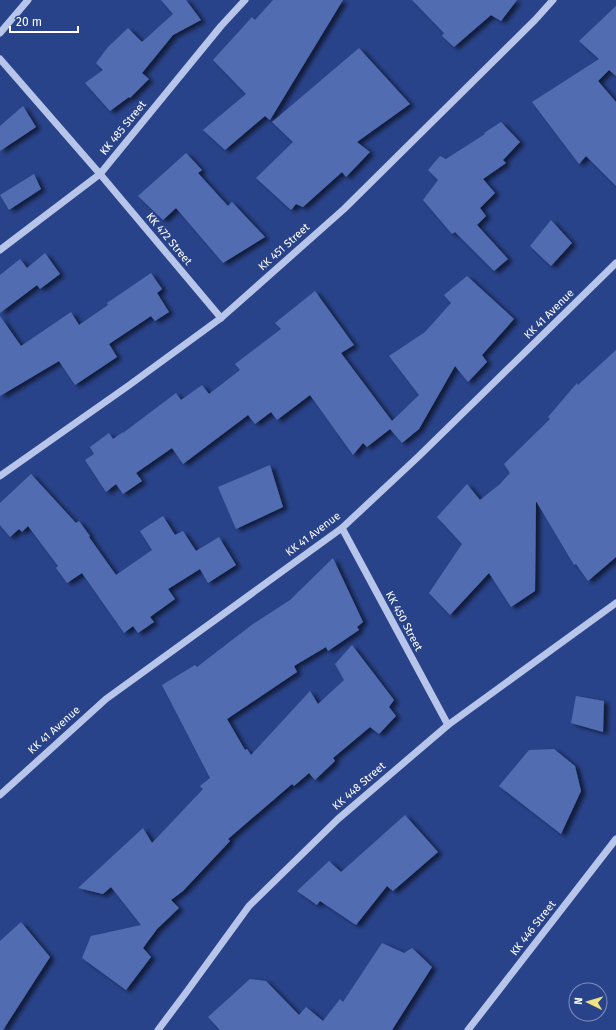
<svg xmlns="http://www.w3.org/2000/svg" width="616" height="1030" font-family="'Fira Sans',sans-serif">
  <defs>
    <filter id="shadow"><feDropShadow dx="4.5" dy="2.5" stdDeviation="2" flood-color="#0009"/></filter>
  </defs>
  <rect width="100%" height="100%" fill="#29438a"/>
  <g fill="#516cb1" filter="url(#shadow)">
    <path d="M161,0H186L201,20L173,35L142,73L149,79L130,98L129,97L110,111L85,83L103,70L96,63L108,47L128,28L142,42L173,14Z"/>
    <path d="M273,0H343L270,120L265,116L225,150L203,130L246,94L213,60L252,17L255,20Z"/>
    <path d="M412,0H517L501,21L491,15L454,47L442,36L444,33Z"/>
    <path d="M616,6V76L609,70L598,81L616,102V186L586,156L579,164L532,102L599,59L579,41Z"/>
    <path d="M359,48L410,104L357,142L370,152L346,177L342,172L303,207L296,204L291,210L256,178L293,142L272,122Z"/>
    <path d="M23,106L36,127L0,151V126Z"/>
    <path d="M501,122L520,142L503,160L506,163L483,179L495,193L480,208L486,216L477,225L508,259L494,271L455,232L452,234L423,200L438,180L428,170L440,156L446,159L485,134L484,133Z"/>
    <path d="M186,153L202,170L198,173L228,206L232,202L265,237L223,263L176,208L163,220L138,196Z"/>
    <path d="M34,174L41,189L9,210L0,195Z"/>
    <path d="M551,220L572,243L551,266L530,246Z"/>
    <path d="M45,253L60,274L40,289L37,285L0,313V275L20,259L27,268Z"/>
    <path d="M151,273L162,289L157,293L169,312L155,321L151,316L109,344L117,357L75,385L59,361L0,396V316L21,346L71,312L79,325L108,305L107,303Z"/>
    <path d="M467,276L514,319L482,355L487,362L468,382L455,366L419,429L402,443L390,429L367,447L363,443L353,455L310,395L277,420L271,412L255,424L248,415L183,464L172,448L136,473L142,481L123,494L116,484L106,492L85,460L94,454L90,447L109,433L113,439L123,432V433L176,393L181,400L202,385L209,394L240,370L235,364L281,329L275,323L315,291L354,345L341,353L392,421L419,395L389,356L425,332L451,303L444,295Z"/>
    <path d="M616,350V557L588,581L576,564L574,565L536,501L535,591L511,607L489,573L450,615L429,593L462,544L437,517L467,484L480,500L500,484L510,473L504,464L550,419L548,417L577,383L578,385Z"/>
    <path d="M270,465L283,507L236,529L218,487Z"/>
    <path d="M31,474L76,523L79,521L90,536L89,537L116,575L152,550L140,531L163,516L175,535L183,531L196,551L219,537L236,565L208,583L200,569L168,589L175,599L150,617L154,622L138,633L133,626L124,633L82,573L67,583L56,568L58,566L28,526L22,532L19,529L10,537L0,525V503Z"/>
    <path d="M333,558L363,622L357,627L359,630L328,651L326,647L294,666L297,672L227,719L245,750L247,749L251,755L310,691L318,704L344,680L335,664L352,645L394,700L389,707L396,716L379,734L370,727L333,758L335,761L315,780L309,773L294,786L292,784L228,839L230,841L183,891L171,900L179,908L157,929L143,948L151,957L126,990L82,958L91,936L141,925L111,887L103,894L78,888L143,828L152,843L203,789L200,786L210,778L162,685L195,665L197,667L253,624L290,600Z"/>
    <path d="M576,696L604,701L603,732L571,723Z"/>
    <path d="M554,749L575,766L581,791L561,834L499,786L529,750Z"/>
    <path d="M405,815L438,852L393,891L387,886L356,925L320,901L317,905L297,891L329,861L341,872Z"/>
    <path d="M21,922L50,957L3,1030H0V941Z"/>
    <path d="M382,943L404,953L412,948L432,967L392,1030H220L208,1017L250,979L266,981L299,1015L306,1007L323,1021L340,999L343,1002Z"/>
  </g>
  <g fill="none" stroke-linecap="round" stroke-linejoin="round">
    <g stroke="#b6c5e9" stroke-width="7">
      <path d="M0,33L28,0"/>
      <path d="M0,59L100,174L221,318"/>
      <path d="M0,250L100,174L221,26L245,0"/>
      <path d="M0,476L128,386L221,318L344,209L535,20L553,0"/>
      <path d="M342,528L448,725"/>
      <path d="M0,795L106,699L342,528L419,456L616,263"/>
      <path d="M158,1030L185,994L249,906L338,819L448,725L616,603"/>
      <path d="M468,1030L616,839"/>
    </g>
  </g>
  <g text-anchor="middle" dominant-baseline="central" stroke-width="3.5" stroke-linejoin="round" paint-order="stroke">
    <g font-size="11" fill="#fff" stroke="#29438a">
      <text transform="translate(123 128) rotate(-51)">KK 485 Street</text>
      <text transform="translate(169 239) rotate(50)">KK 472 Street</text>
      <text transform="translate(284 247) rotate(-42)">KK 451 Street</text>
      <text transform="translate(549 314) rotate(-45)">KK 41 Avenue</text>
      <text transform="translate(313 534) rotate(-37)">KK 41 Avenue</text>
      <text transform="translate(404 621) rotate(62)">KK 450 Street</text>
      <text transform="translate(54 730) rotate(-42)">KK 41 Avenue</text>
      <text transform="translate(359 786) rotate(-41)">KK 448 Street</text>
      <text transform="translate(533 928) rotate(-52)">KK 446 Street</text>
    </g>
  </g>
  <g transform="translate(588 1002) rotate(275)"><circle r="19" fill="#29438a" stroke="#7f8eb9"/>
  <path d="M0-3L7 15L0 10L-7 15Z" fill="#f0e27d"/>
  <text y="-6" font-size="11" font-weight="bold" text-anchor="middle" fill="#ffffff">N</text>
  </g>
  <path d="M10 26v6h68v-6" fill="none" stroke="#ffffff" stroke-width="2"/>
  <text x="16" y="26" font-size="12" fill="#ffffff" stroke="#29438a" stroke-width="3" paint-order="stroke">20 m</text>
</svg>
